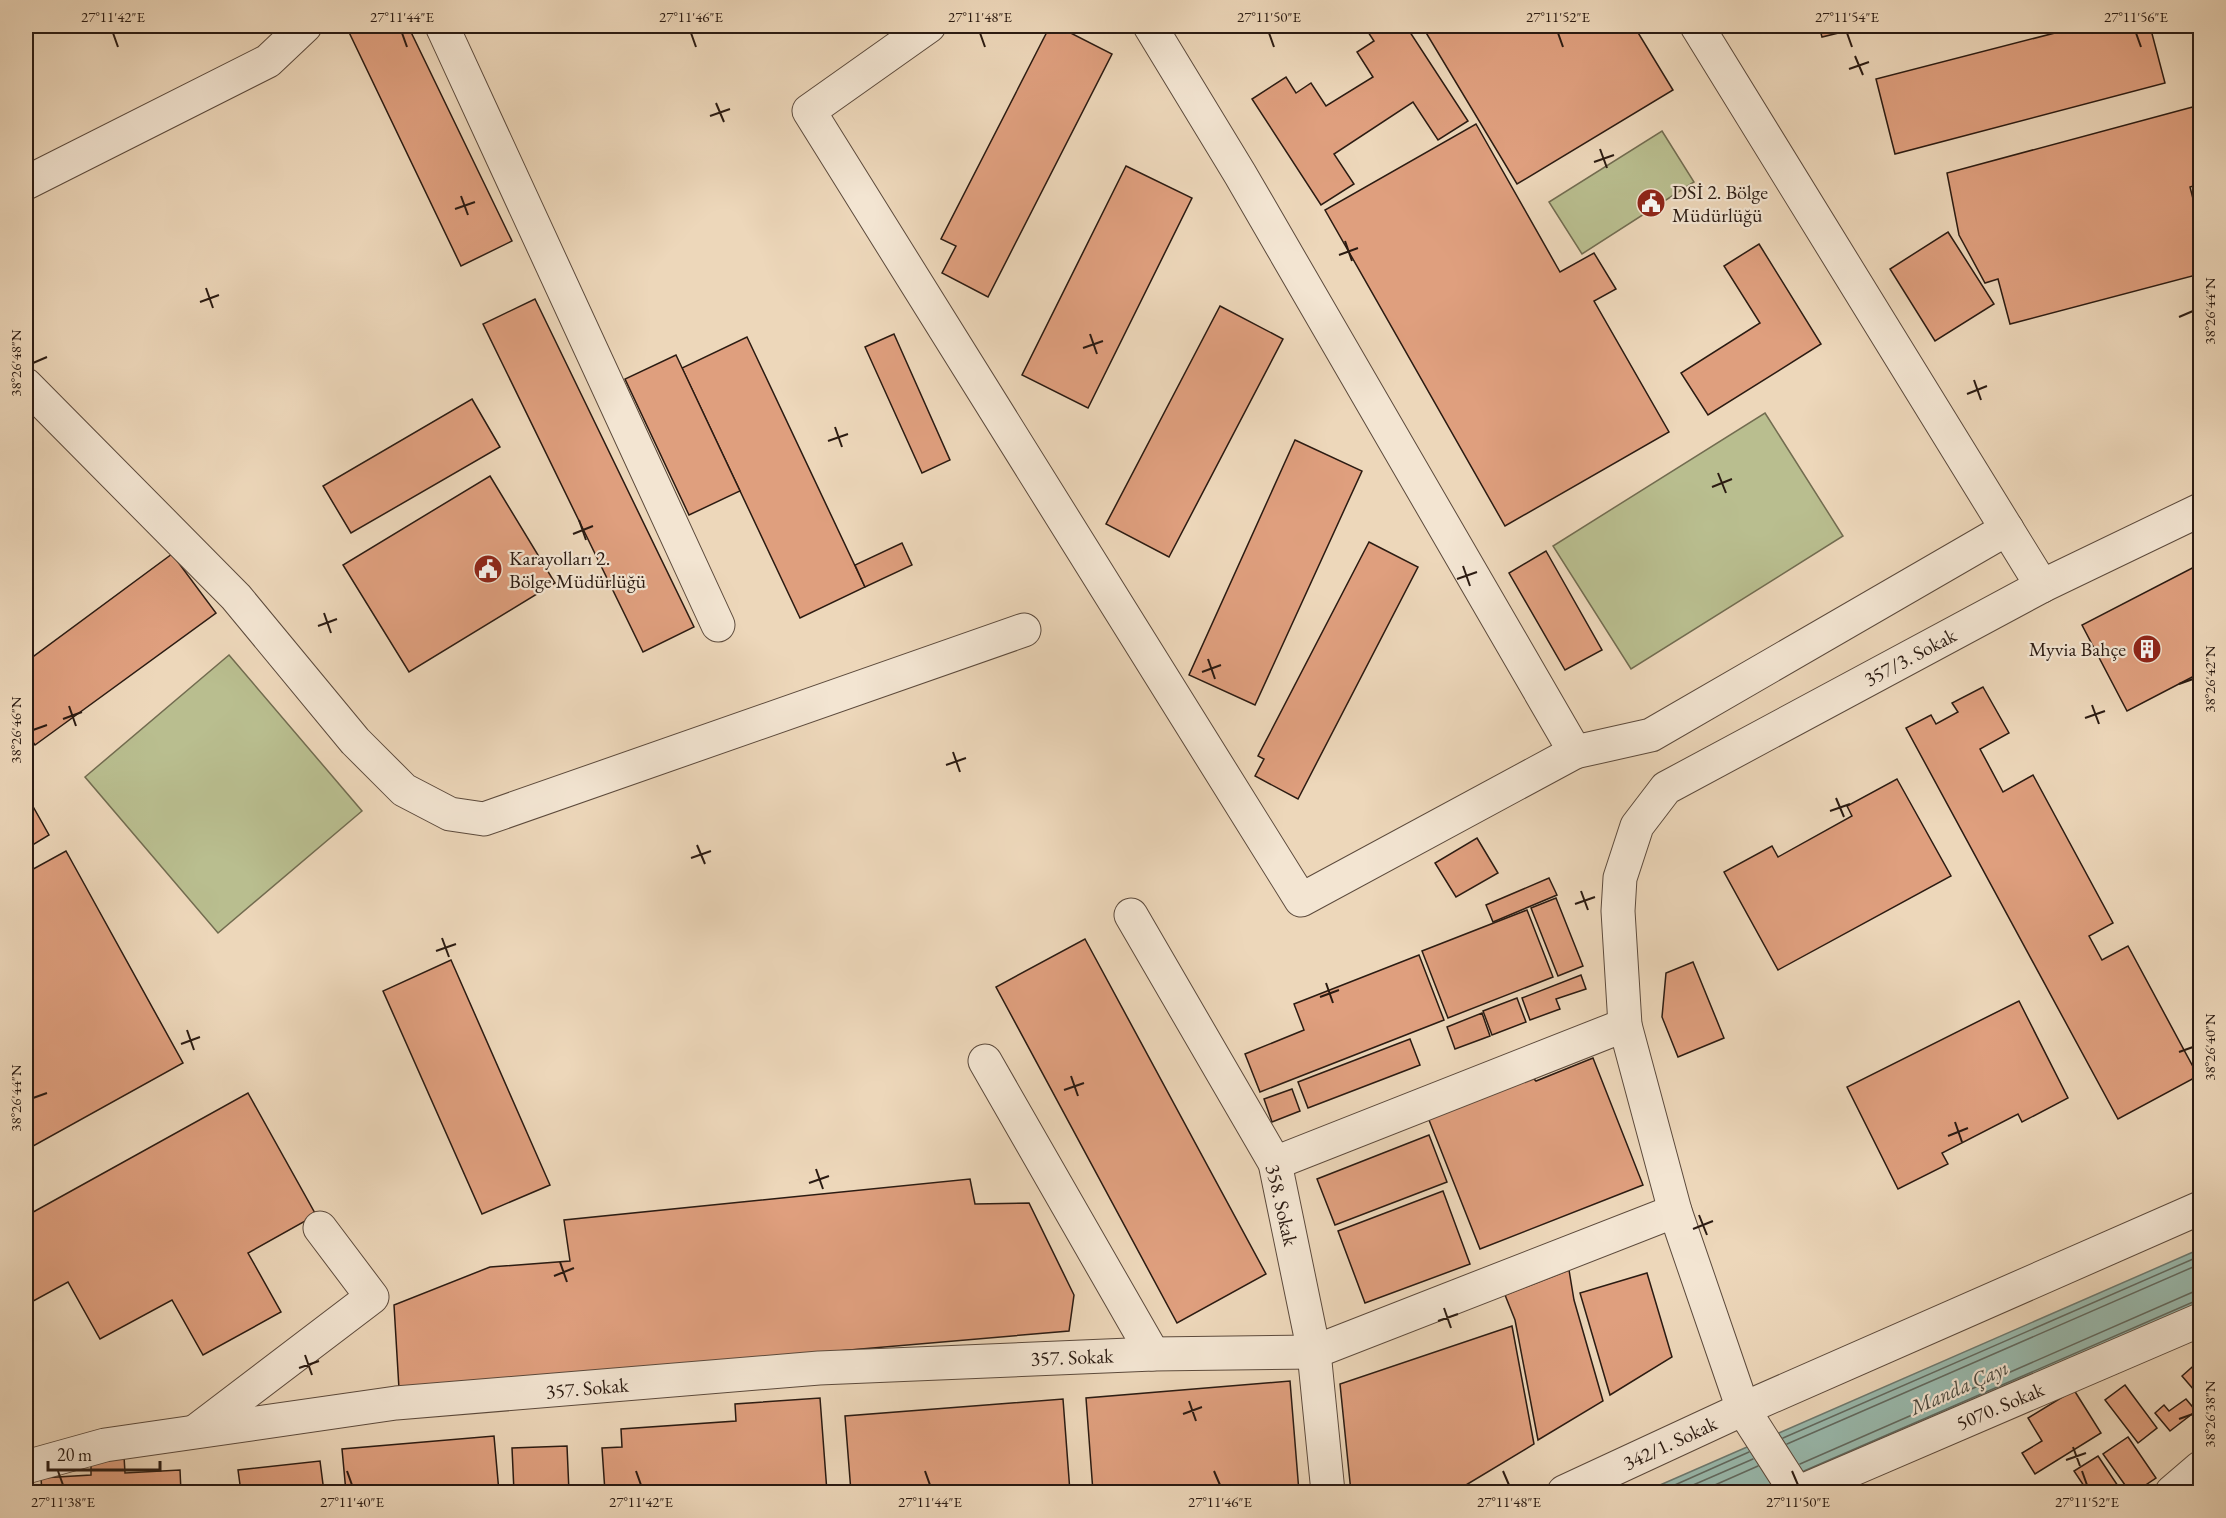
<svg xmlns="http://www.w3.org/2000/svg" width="2226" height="1518" font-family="'EB Garamond',serif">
  <rect width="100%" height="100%" fill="#edd7ba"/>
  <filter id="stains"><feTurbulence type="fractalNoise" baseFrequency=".00333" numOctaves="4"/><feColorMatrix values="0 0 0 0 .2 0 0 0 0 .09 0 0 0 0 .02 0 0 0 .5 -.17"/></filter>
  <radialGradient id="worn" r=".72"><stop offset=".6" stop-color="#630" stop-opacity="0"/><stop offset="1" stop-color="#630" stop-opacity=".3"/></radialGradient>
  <g fill="#b9be8f" stroke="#726c50" stroke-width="1.5">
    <path d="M1662,131L1694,182L1582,254L1549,202Z"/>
    <path d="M1765,413L1843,536L1631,669L1553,546Z"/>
    <path d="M229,655L362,811L218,933L85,777Z"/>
  </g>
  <path fill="#99baae" stroke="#6d7a70" stroke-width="1.5" d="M2200,1249V1304L1769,1492H1644Z"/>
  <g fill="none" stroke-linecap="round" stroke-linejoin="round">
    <g stroke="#626a60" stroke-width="1.5">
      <path d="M1783,1438L2200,1256"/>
      <path d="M1787,1444L2200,1264"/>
      <path d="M1800,1464L2193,1292L2200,1291"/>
      <path d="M1804,1471L2200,1299"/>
      <path d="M1659,1492L1749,1452"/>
      <path d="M1677,1492L1753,1459"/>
      <path d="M1699,1492L1758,1466"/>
    </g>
  </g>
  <g fill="#df9f7e" stroke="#2b1b12" stroke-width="1.5">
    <path d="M346,26H408L512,241L461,266Z"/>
    <path d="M589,26H607L592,33Z"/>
    <path d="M1050,26H1057L1112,54L988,297L942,273L956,246L941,239Z"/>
    <path d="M1371,26H1406L1468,121L1438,140L1413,102L1334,154L1354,184L1321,205L1252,99L1286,77L1296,93L1311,83L1326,106L1373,77L1357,52L1374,41L1366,29Z"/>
    <path d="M1422,26H1634L1673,90L1517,184Z"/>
    <path d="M1819,26H1867L1822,37Z"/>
    <path d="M2082,26H2150L2165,83L1895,154L1876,79Z"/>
    <path d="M2200,105V184L2190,187L2200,226V274L2010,324L1998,279L1985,283L1959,235L1947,173Z"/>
    <path d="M1476,124L1560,272L1594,253L1616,289L1594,301L1669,432L1505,526L1325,210Z"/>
    <path d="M1126,166L1192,198L1088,408L1022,375Z"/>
    <path d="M1948,232L1994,304L1935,341L1890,269Z"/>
    <path d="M1759,244L1821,344L1708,415L1681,373L1760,323L1724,266Z"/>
    <path d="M535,299L694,627L643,652L483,324Z"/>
    <path d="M1220,306L1283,339L1169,557L1106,524Z"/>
    <path d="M894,334L950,460L922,473L865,347Z"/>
    <path d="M747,337L865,587L800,618L682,368Z"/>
    <path d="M676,355L740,491L689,515L625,379Z"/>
    <path d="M472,399L500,447L351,533L323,486Z"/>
    <path d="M1295,440L1362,471L1255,705L1189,675Z"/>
    <path d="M490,476L555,583L409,672L343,565Z"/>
    <path d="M1369,542L1418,567L1298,799L1255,776L1264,759L1258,756Z"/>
    <path d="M902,543L912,565L865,587L855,565Z"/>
    <path d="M1546,551L1602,650L1565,670L1509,573Z"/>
    <path d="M172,554L216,613L35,745L26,732V662Z"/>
    <path d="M2200,564V673L2127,711L2082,625Z"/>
    <path d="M1983,687L2009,733L1980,749L2003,792L2033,775L2113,923L2089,936L2102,960L2128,946L2198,1076L2118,1119L1906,728L1931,715L1936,724L1958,712L1952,703Z"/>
    <path d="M1897,779L1951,876L1778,970L1724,872L1772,846L1778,857L1852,816L1847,806Z"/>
    <path d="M26,794L49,835L26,849Z"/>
    <path d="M1477,838L1498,873L1456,897L1435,863Z"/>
    <path d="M66,851L183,1063L26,1150V873Z"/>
    <path d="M1549,878L1557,895L1493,922L1486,905Z"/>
    <path d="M1556,898L1583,966L1558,976L1531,908Z"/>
    <path d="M1527,910L1553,977L1448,1018L1422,951Z"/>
    <path d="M1085,939L1266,1274L1177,1323L996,987Z"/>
    <path d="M1419,955L1444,1020L1260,1092L1245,1054L1304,1030L1294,1004Z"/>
    <path d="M451,960L550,1185L482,1214L383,991Z"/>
    <path d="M1693,962L1724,1038L1678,1057L1662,1017L1666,973Z"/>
    <path d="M1581,975L1586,989L1556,999L1560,1009L1530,1020L1522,998Z"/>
    <path d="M1517,998L1526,1022L1492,1035L1483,1011Z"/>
    <path d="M2019,1001L2068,1098L2022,1122L2018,1114L1942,1153L1948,1164L1898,1189L1847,1087Z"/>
    <path d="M1482,1013L1490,1036L1455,1049L1447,1027Z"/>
    <path d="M1410,1039L1420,1065L1308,1108L1298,1082Z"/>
    <path d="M1593,1058L1643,1185L1480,1249L1427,1115L1529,1074L1536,1081Z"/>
    <path d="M1292,1089L1300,1111L1272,1122L1264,1099Z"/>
    <path d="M248,1093L316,1215L248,1253L281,1312L203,1355L172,1300L100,1339L68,1282L26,1305V1216Z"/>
    <path d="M1429,1135L1447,1182L1335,1225L1317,1179Z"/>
    <path d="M970,1179L975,1204L1029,1203L1074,1295L1069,1331L399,1389L394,1305L490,1267L570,1261L564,1220Z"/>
    <path d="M1443,1191L1470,1264L1365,1303L1338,1231Z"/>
    <path d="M1569,1270L1574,1300L1603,1401L1538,1440L1515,1320L1505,1295Z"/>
    <path d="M1647,1273L1672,1357L1610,1395L1580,1293Z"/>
    <path d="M1512,1326L1534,1444L1466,1485L1426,1492H1351L1340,1384Z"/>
    <path d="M2199,1361L2200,1363V1397L2182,1376Z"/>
    <path d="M1290,1381L1299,1492H1093L1086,1398Z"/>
    <path d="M2125,1385L2157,1428L2138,1443L2105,1400Z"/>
    <path d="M2074,1390L2101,1433L2035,1474L2022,1453L2042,1441L2028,1418Z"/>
    <path d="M820,1398L827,1492H605L602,1448L622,1447L621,1429L736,1421L735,1404Z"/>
    <path d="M1063,1399L1070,1492H851L845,1416Z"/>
    <path d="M2186,1399L2196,1411L2170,1431L2155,1413L2164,1405L2169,1411Z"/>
    <path d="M494,1436L499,1492H346L342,1449Z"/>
    <path d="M2128,1437L2156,1478L2135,1492H2130L2103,1454Z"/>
    <path d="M567,1446L569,1492H514L512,1448Z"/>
    <path d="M124,1456L125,1473L180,1470L181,1492H42L41,1478L91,1475V1458Z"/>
    <path d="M2098,1456L2122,1492H2088L2074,1471Z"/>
    <path d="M320,1461L324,1492H241L238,1470Z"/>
  </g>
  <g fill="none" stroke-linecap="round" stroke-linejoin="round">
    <g stroke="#5c4a3c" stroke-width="35">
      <g id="minor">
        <path d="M442,26L718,625"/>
        <path d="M929,26L809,111L1301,900L1575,752"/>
        <path d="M1150,26L1240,174L1575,752L1651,735L2007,529"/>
        <path d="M1697,26L2042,586"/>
        <path d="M26,183L268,61L305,26"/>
        <path d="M26,385L236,597L355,741L404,790L450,814L484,819L1024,630"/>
        <path d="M1131,915L1275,1163L1314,1352L1328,1492"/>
        <path d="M985,1061L1153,1354"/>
        <path d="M1275,1163L1625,1025"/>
        <path d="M196,1431L372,1297L320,1228"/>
        <path d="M26,1467L105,1445L396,1403L819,1368L1153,1354L1314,1352L1675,1211"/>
        <path d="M1564,1492L1743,1409L2200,1208"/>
        <path d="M1796,1492L1743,1409L1675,1211L1625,1025L1618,911L1620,878L1637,826L1666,788L2042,586L2200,510"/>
        <path d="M1800,1492L2200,1320"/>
        <path d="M2172,1492L2200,1468"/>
      </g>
    </g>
    <use href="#minor" stroke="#f3e5d2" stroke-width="33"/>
  </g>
  <path fill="none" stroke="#2b1b12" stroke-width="2" d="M113,33L118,47M402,33L407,47M691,33L696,47M980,33L985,47M1269,33L1274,47M1558,33L1563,47M1847,33L1852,47M2136,33L2141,47M1855,56L1863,75M1849,69L1869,62M716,103L724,122M710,116L730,109M1600,149L1607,168M1594,162L1614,155M461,196L468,215M455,209L475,202M1345,241L1352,261M1339,255L1358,248M206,288L213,308M200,302L219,295M2179,317L2193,311M1090,334L1097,354M1083,348L1103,341M33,363L47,357M1974,380L1981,400M1967,394L1987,386M835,427L842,447M828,441L848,434M1718,473L1726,493M1712,487L1732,479M579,520L586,540M573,534L593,526M1463,566L1470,586M1457,579L1477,572M324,613L331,633M318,626L337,619M1208,659L1215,679M1202,672L1221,665M2179,684L2193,679M2092,705L2099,724M69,706L76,726M2085,718L2105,711M63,719L82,712M33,730L47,725M953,752L960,772M946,765L966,758M1836,798L1844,817M1830,811L1850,804M697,845L705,864M691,858L711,851M1581,891L1588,910M1575,904L1595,897M442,938L449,957M436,951L456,944M1326,983L1333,1003M1320,997L1339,990M187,1030L194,1050M181,1044L200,1037M2179,1052L2193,1047M1071,1076L1078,1096M1064,1090L1084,1083M33,1098L47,1093M1955,1122L1962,1142M1948,1136L1968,1128M816,1169L823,1189M809,1183L829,1176M1699,1215L1707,1235M1693,1229L1713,1221M560,1262L567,1282M554,1276L574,1268M1444,1308L1451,1328M1438,1321L1458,1314M305,1355L312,1375M299,1368L319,1361M1189,1401L1196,1421M1183,1414L1202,1407M2179,1419L2193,1414M2073,1447L2080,1466M2066,1460L2086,1453M58,1471L63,1485M347,1471L352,1485M636,1471L641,1485M925,1471L930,1485M1214,1471L1220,1485M1503,1471L1509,1485M1792,1471L1798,1485M2082,1471L2087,1485"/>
  <defs>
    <g id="civic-disc" transform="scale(1.5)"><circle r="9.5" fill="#8f2418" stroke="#f3e5d2"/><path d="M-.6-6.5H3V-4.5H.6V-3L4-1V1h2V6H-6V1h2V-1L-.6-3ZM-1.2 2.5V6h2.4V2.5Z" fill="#fff"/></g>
    <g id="building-disc" transform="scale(1.5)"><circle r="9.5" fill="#8f2418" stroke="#f3e5d2"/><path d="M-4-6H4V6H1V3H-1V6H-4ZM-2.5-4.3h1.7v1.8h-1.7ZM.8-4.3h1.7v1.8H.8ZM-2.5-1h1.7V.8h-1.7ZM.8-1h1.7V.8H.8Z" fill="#fff"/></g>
  </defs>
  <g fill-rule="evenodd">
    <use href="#civic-disc" x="1651" y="203"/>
    <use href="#civic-disc" x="488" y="569"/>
    <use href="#building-disc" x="2147" y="649"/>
  </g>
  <g text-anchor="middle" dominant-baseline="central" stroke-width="4.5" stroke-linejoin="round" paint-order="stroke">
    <g font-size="20" fill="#2b1b12" stroke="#f3e5d2" text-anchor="start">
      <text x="1672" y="192">DSİ 2. Bölge<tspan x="1672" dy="23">Müdürlüğü</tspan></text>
      <text x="509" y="558">Karayolları 2.<tspan x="509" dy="23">Bölge Müdürlüğü</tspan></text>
      <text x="2126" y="649" text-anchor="end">Myvia Bahçe</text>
    </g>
    <g font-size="20" fill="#2b1b12" stroke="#f3e5d2">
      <text transform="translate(1910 657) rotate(-28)">357/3. Sokak</text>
      <text transform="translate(1282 1205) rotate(77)">358. Sokak</text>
      <text transform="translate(1072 1357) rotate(-2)">357. Sokak</text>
      <text transform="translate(587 1388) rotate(-5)">357. Sokak</text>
      <text transform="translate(2000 1406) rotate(-23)">5070. Sokak</text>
      <text transform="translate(1670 1443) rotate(-25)">342/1. Sokak</text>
    </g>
    <g font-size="21" font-style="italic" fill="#4c4b41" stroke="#f3e5d2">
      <text transform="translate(1959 1387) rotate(-24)">Manda Çayı</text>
    </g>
  </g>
  <rect width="2226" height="1518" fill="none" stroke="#edd7ba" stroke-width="66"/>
  <path d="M48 1461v9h112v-9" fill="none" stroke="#2b1b12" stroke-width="3"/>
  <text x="57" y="1461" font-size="18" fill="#2b1b12" stroke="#f3e5d2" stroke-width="4.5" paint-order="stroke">20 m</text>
  <rect x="33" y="33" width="2160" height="1452" fill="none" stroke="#2b1b12" stroke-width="2"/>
  <g font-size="15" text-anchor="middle" fill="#2b1b12">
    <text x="113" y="22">27°11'42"E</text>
    <text x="402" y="22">27°11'44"E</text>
    <text x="691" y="22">27°11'46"E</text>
    <text x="980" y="22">27°11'48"E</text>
    <text x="1269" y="22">27°11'50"E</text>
    <text x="1558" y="22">27°11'52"E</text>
    <text x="1847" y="22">27°11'54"E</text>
    <text x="2136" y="22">27°11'56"E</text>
    <text transform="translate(2210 311) rotate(-90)" y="5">38°26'44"N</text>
    <text transform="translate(16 363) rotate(-90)" y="5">38°26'48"N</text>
    <text transform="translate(2210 679) rotate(-90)" y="5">38°26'42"N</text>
    <text transform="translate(16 730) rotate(-90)" y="5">38°26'46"N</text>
    <text transform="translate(2210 1047) rotate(-90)" y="5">38°26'40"N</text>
    <text transform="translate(16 1098) rotate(-90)" y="5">38°26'44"N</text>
    <text transform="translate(2210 1414) rotate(-90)" y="5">38°26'38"N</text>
    <text x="63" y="1507">27°11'38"E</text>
    <text x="352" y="1507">27°11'40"E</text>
    <text x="641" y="1507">27°11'42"E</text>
    <text x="930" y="1507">27°11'44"E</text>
    <text x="1220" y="1507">27°11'46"E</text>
    <text x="1509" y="1507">27°11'48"E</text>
    <text x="1798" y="1507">27°11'50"E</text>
    <text x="2087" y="1507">27°11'52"E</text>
  </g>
  <rect width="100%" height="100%" filter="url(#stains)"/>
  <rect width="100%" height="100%" fill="url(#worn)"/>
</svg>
